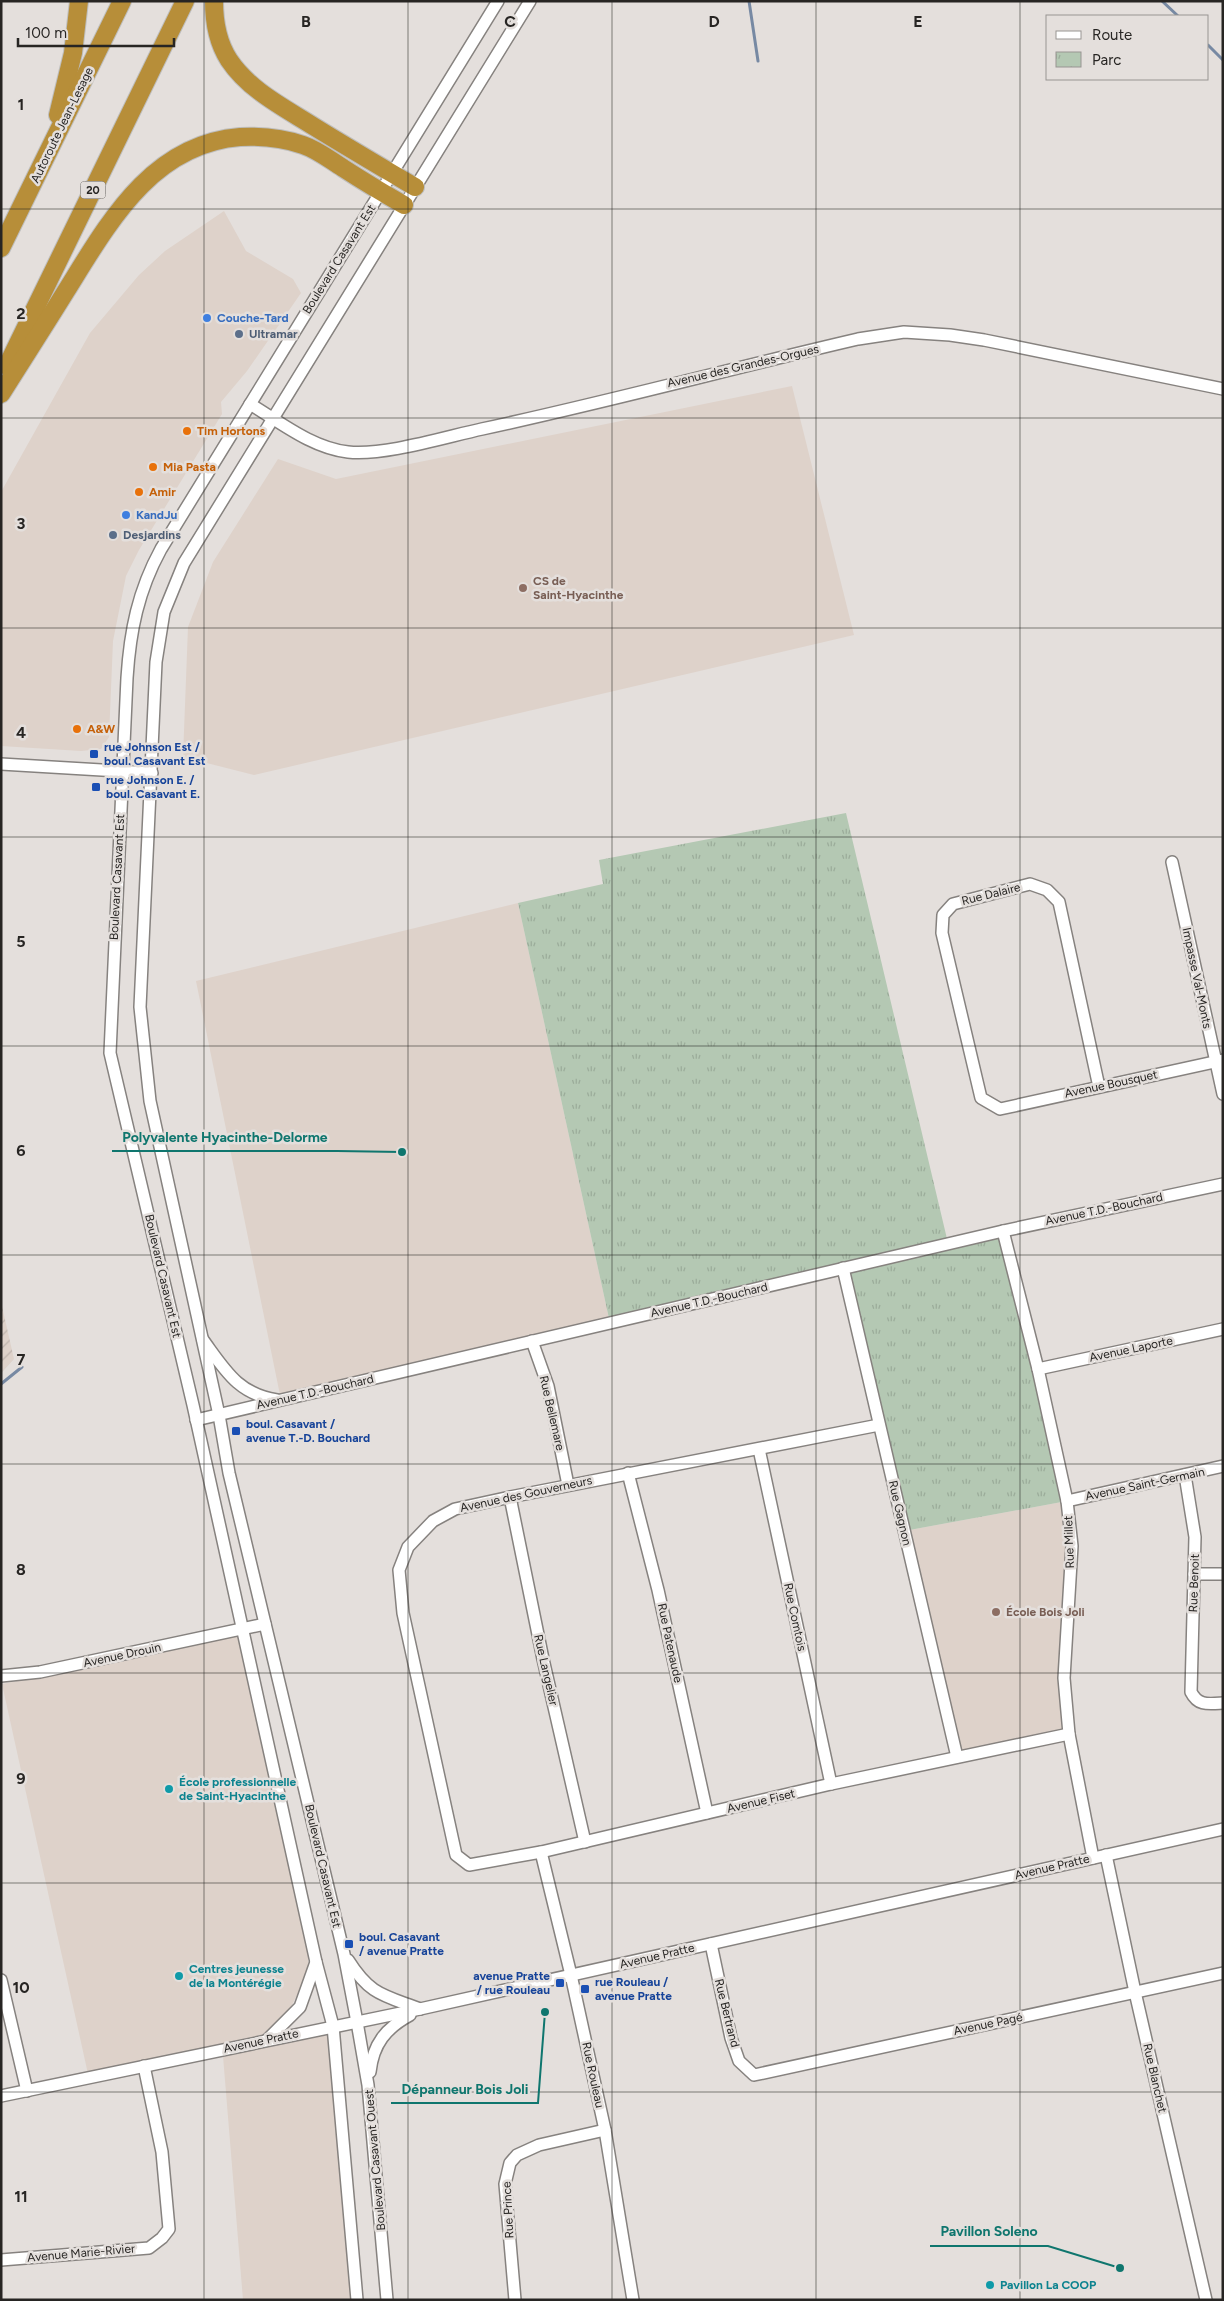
<svg xmlns="http://www.w3.org/2000/svg" width="1224" height="2301" font-family="Figtree,sans-serif">
  <defs>
    <pattern id="industrial-furrows" width="10" height="10" patternUnits="userSpaceOnUse" patternTransform="scale(1.25)"><rect width="10" height="10" fill="#ded2ca"/><path d="M-1 1l2-2M0 10L10 0M9 11l2-2" fill="none" stroke="#beb4ad"/></pattern>
    <pattern id="park-tufts" width="24" height="20" patternUnits="userSpaceOnUse" patternTransform="scale(1.25)"><rect width="24" height="20" fill="#b4c8b3"/><path d="M3 7l-1-3M5 7V3M7 7l1-3M15 17l-1-3M17 17v-4M19 17l1-3" fill="none" stroke="#9bac9a"/></pattern>
  </defs>
  <rect width="100%" height="100%" fill="#e4dfdc"/>
  <g fill="#ded2ca">
    <path d="M224,211L246,251L293,279L301,293L247,371L221,402L222,414L139,550L126,576L113,641L109,737L101,749L81,751L1,746V492L90,333L139,275L165,251Z"/>
    <path d="M792,386L854,635L254,775L183,757L188,627L213,562L278,459L336,479Z"/>
    <path d="M518,903L610,1323L281,1400L196,981Z"/>
    <path d="M1067,1501L1072,1546L1064,1678L1069,1734L957,1757L904,1531Z"/>
    <path d="M239,1636L308,1953V1973L289,2011L262,2037L88,2074L2,1684Z"/>
    <path d="M328,2035L351,2300H243L223,2056Z"/>
  </g>
  <path fill="url(#industrial-furrows)" d="M1,1302L14,1359L1,1373Z"/>
  <path fill="url(#park-tufts)" d="M846,813L948,1243L1003,1231L1067,1501L904,1531L843,1268L610,1323L518,903L603,884L599,860Z"/>
  <g fill="none" stroke-linecap="round" stroke-linejoin="round">
    <g stroke="#7789a3" stroke-width="3">
      <path d="M749,1L758,61"/>
      <path d="M1162,1L1178,16"/>
      <path d="M1208,45L1223,60"/>
      <path d="M1,1384L22,1367"/>
    </g>
    <g stroke="#86827f" stroke-width="14">
      <g id="minor">
        <path d="M250,404C280,422 312,448 348,452C384,456 445,437 482,429C608,402 733,368 858,339L904,332L950,335L984,340L1223,389"/>
        <path d="M1,764L152,773"/>
        <path d="M1172,862L1223,1094"/>
        <path d="M1099,1087L1059,902L1047,890L1030,884L953,904L943,915L942,933L981,1098L1000,1109L1223,1060"/>
        <path d="M1003,1231L1038,1369L1067,1501L1072,1546L1064,1678L1069,1734L1093,1858"/>
        <path d="M843,1268L957,1757"/>
        <path d="M203,1340C225,1370 238,1394 277,1400"/>
        <path d="M532,1341L548,1386L568,1485"/>
        <path d="M1038,1369L1223,1329"/>
        <path d="M196,1420L1003,1231L1223,1184"/>
        <path d="M879,1425L510,1497L455,1509L433,1521L408,1547L399,1570L403,1613L456,1855L469,1865L541,1852L831,1784L1069,1734"/>
        <path d="M759,1449L831,1784"/>
        <path d="M628,1473L658,1590L707,1813"/>
        <path d="M1185,1475L1195,1537L1191,1692C1198,1706 1208,1704 1223,1703"/>
        <path d="M510,1497L543,1659L585,1842"/>
        <path d="M1067,1501L1223,1466"/>
        <path d="M1194,1574H1223"/>
        <path d="M1,1676L40,1672L265,1624"/>
        <path d="M541,1852L571,1975L605,2130L633,2300"/>
        <path d="M1106,1855L1135,1992L1206,2300"/>
        <path d="M711,1944L731,2038L739,2061L754,2075L1223,1973"/>
        <path d="M348,1960C370,1995 383,1995 420,2009"/>
        <path d="M1,1980L27,2091"/>
        <path d="M267,2040L300,2007L316,1962"/>
        <path d="M370,2072C373,2044 386,2028 410,2015"/>
        <path d="M1,2096L420,2009L1223,1829"/>
        <path d="M1,2260L149,2248L162,2238L169,2229L162,2152L144,2066"/>
        <path d="M357,2300L333,2026L316,1962L193,1405L110,1053L127,678C130,631 138,591 161,549L498,1"/>
        <path d="M387,2300L368,2085L357,2022L344,1954L229,1473L219,1415L150,1101L140,1007L156,662L164,612L184,563L530,1"/>
        <path d="M515,2300L505,2184L510,2163L517,2155L539,2145L605,2130"/>
      </g>
    </g>
    <g stroke="#bebebd" stroke-width="20">
      <g id="highway">
        <path d="M214,1C214,21 218,43 229,60C249,90 283,107 313,126C347,147 381,167 415,187"/>
        <path d="M58,115L73,53L79,1"/>
        <path d="M1,248L122,1"/>
        <path d="M7,366L185,1"/>
        <path d="M1,394C23,359 45,325 66,291C108,224 151,144 240,137C261,136 283,138 303,145C318,150 330,160 343,168C363,181 383,193 404,205"/>
      </g>
    </g>
    <use href="#minor" stroke="#fff" stroke-width="11"/>
    <use href="#highway" stroke="#b78e39" stroke-width="18"/>
  </g>
  <path fill="none" stroke="#272523" stroke-width="1" stroke-opacity="0.55" d="M204,1V2300M408,1V2300M612,1V2300M816,1V2300M1020,1V2300M1,209H1223M1,418H1223M1,628H1223M1,837H1223M1,1046H1223M1,1255H1223M1,1464H1223M1,1673H1223M1,1883H1223M1,2092H1223"/>
  <g fill="#3f7fe0" stroke="#e4dfdc" stroke-width="2">
    <circle cx="207" cy="318" r="5"/>
    <circle cx="126" cy="515" r="5"/>
  </g>
  <g fill="#5c6f8a" stroke="#e4dfdc" stroke-width="2">
    <circle cx="239" cy="334" r="5"/>
    <circle cx="113" cy="535" r="5"/>
  </g>
  <g fill="#e8710a" stroke="#e4dfdc" stroke-width="2">
    <circle cx="187" cy="431" r="5"/>
    <circle cx="153" cy="467" r="5"/>
    <circle cx="139" cy="492" r="5"/>
    <circle cx="77" cy="729" r="5"/>
  </g>
  <g fill="#8d6e63" stroke="#e4dfdc" stroke-width="2">
    <circle cx="523" cy="588" r="5"/>
    <circle cx="996" cy="1612" r="5"/>
  </g>
  <g fill="#1a4fb4" stroke="#e4dfdc" stroke-width="2">
    <rect x="89" y="749" width="10" height="10" rx="2.5"/>
    <rect x="91" y="782" width="10" height="10" rx="2.5"/>
    <rect x="231" y="1426" width="10" height="10" rx="2.5"/>
    <rect x="344" y="1939" width="10" height="10" rx="2.5"/>
    <rect x="555" y="1978" width="10" height="10" rx="2.5"/>
    <rect x="580" y="1984" width="10" height="10" rx="2.5"/>
  </g>
  <g fill="#0f9aa8" stroke="#e4dfdc" stroke-width="2">
    <circle cx="169" cy="1789" r="5"/>
    <circle cx="179" cy="1976" r="5"/>
    <circle cx="990" cy="2285" r="5"/>
  </g>
  <g text-anchor="middle" dominant-baseline="central" stroke-width="5" stroke-linejoin="round" paint-order="stroke">
    <rect fill="#e4dfdc" stroke="#605d5a" stroke-width="1" x="80.5" y="181.5" width="25" height="17" rx="4"/>
    <g font-size="11" font-weight="bold" fill="#272523">
      <text x="93" y="190">20</text>
    </g>
    <g font-size="12" fill="#272523" stroke="#e4dfdc">
      <text transform="translate(62 125) rotate(-64)">Autoroute Jean-Lesage</text>
      <text transform="translate(339 259) rotate(-58)">Boulevard Casavant Est</text>
      <text transform="translate(743 366) rotate(-13)">Avenue des Grandes-Orgues</text>
      <text transform="translate(117 877) rotate(-87)">Boulevard Casavant Est</text>
      <text transform="translate(991 894) rotate(-14)">Rue Dalaire</text>
      <text transform="translate(1197 978) rotate(78)">Impasse Val-Monts</text>
      <text transform="translate(1111 1084) rotate(-12)">Avenue Bousquet</text>
      <text transform="translate(1104 1209) rotate(-12)">Avenue T.D.-Bouchard</text>
      <text transform="translate(163 1276) rotate(77)">Boulevard Casavant Est</text>
      <text transform="translate(709 1300) rotate(-13)">Avenue T.D.-Bouchard</text>
      <text transform="translate(1131 1349) rotate(-12)">Avenue Laporte</text>
      <text transform="translate(315 1392) rotate(-13)">Avenue T.D.-Bouchard</text>
      <text transform="translate(552 1413) rotate(77)">Rue Bellemare</text>
      <text transform="translate(1145 1484) rotate(-12)">Avenue Saint-Germain</text>
      <text transform="translate(526 1494) rotate(-12)">Avenue des Gouverneurs</text>
      <text transform="translate(900 1513) rotate(77)">Rue Gagnon</text>
      <text transform="translate(1069 1542) rotate(-92)">Rue Millet</text>
      <text transform="translate(1194 1583) rotate(-88)">Rue Benoit</text>
      <text transform="translate(795 1617) rotate(78)">Rue Comtois</text>
      <text transform="translate(670 1643) rotate(78)">Rue Patenaude</text>
      <text transform="translate(122 1655) rotate(-12)">Avenue Drouin</text>
      <text transform="translate(546 1670) rotate(77)">Rue Langelier</text>
      <text transform="translate(761 1801) rotate(-13)">Avenue Fiset</text>
      <text transform="translate(323 1866) rotate(77)">Boulevard Casavant Est</text>
      <text transform="translate(1052 1867) rotate(-13)">Avenue Pratte</text>
      <text transform="translate(657 1956) rotate(-13)">Avenue Pratte</text>
      <text transform="translate(727 2013) rotate(76)">Rue Bertrand</text>
      <text transform="translate(988 2024) rotate(-12)">Avenue Pagé</text>
      <text transform="translate(261 2041) rotate(-12)">Avenue Pratte</text>
      <text transform="translate(593 2075) rotate(78)">Rue Rouleau</text>
      <text transform="translate(1155 2078) rotate(77)">Rue Blanchet</text>
      <text transform="translate(375 2160) rotate(-95)">Boulevard Casavant Ouest</text>
      <text transform="translate(508 2210) rotate(-93)">Rue Prince</text>
      <text transform="translate(81 2253) rotate(-5)">Avenue Marie-Rivier</text>
    </g>
    <g font-size="12" font-weight="bold" fill="#366cbe" stroke="#e4dfdc" text-anchor="start">
      <text x="217" y="318">Couche-Tard</text>
      <text x="136" y="515">KandJu</text>
    </g>
    <g font-size="12" font-weight="bold" fill="#4e5e75" stroke="#e4dfdc" text-anchor="start">
      <text x="249" y="334">Ultramar</text>
      <text x="123" y="535">Desjardins</text>
    </g>
    <g font-size="12" font-weight="bold" fill="#c56008" stroke="#e4dfdc" text-anchor="start">
      <text x="197" y="431">Tim Hortons</text>
      <text x="163" y="467">Mia Pasta</text>
      <text x="149" y="492">Amir</text>
      <text x="87" y="729">A&amp;W</text>
    </g>
    <g font-size="12" font-weight="bold" fill="#785e54" stroke="#e4dfdc" text-anchor="start">
      <text x="533" y="581">CS de<tspan x="533" dy="14">Saint-Hyacinthe</tspan></text>
      <text x="1006" y="1612">École Bois Joli</text>
    </g>
    <g font-size="12" font-weight="bold" fill="#164399" stroke="#e4dfdc" text-anchor="start">
      <text x="104" y="747">rue Johnson Est /<tspan x="104" dy="14">boul. Casavant Est</tspan></text>
      <text x="106" y="780">rue Johnson E. /<tspan x="106" dy="14">boul. Casavant E.</tspan></text>
      <text x="246" y="1424">boul. Casavant /<tspan x="246" dy="14">avenue T.-D. Bouchard</tspan></text>
      <text x="359" y="1937">boul. Casavant<tspan x="359" dy="14">/ avenue Pratte</tspan></text>
      <text x="550" y="1976" text-anchor="end">avenue Pratte<tspan x="550" dy="14">/ rue Rouleau</tspan></text>
      <text x="595" y="1982">rue Rouleau /<tspan x="595" dy="14">avenue Pratte</tspan></text>
    </g>
    <g font-size="12" font-weight="bold" fill="#0d838f" stroke="#e4dfdc" text-anchor="start">
      <text x="179" y="1782">École professionnelle<tspan x="179" dy="14">de Saint-Hyacinthe</tspan></text>
      <text x="189" y="1969">Centres jeunesse<tspan x="189" dy="14">de la Montérégie</tspan></text>
      <text x="1000" y="2285">Pavillon La COOP</text>
    </g>
  </g>
  <g font-size="16" text-anchor="middle" font-weight="bold" fill="#272523" stroke="#e4dfdc" stroke-width="5" stroke-linejoin="round" paint-order="stroke">
    <text x="306" y="27">B</text>
    <text x="510" y="27">C</text>
    <text x="714" y="27">D</text>
    <text x="918" y="27">E</text>
    <text x="21" y="110">1</text>
    <text x="21" y="319">2</text>
    <text x="21" y="529">3</text>
    <text x="21" y="738">4</text>
    <text x="21" y="947">5</text>
    <text x="21" y="1156">6</text>
    <text x="21" y="1365">7</text>
    <text x="21" y="1575">8</text>
    <text x="21" y="1784">9</text>
    <text x="21" y="1993">10</text>
    <text x="21" y="2202">11</text>
  </g>
  <path fill="none" stroke="#0f766e" stroke-width="2" d="M402 1152L337 1151H112M545 2012L538 2103H391M1120 2268L1048 2246H930"/>
  <g fill="#0f766e" stroke="#e4dfdc" stroke-width="2">
    <circle cx="402" cy="1152" r="5"/>
    <circle cx="545" cy="2012" r="5"/>
    <circle cx="1120" cy="2268" r="5"/>
  </g>
  <g font-size="14" text-anchor="middle" font-weight="bold" fill="#0f766e" stroke="#e4dfdc" stroke-width="5" stroke-linejoin="round" paint-order="stroke">
    <text x="225" y="1142">Polyvalente Hyacinthe-Delorme</text>
    <text x="465" y="2094">Dépanneur Bois Joli</text>
    <text x="989" y="2236">Pavillon Soleno</text>
  </g>
  <rect width="1224" height="2301" fill="none" stroke="#272523" stroke-width="5"/>
  <rect x="1046" y="15" width="162" height="65" fill="#e4dfdc" stroke="#989592"/>
  <rect x="1056" y="31" width="25" height="8" fill="#ffffff" stroke="#989592"/>
  <text x="1092" y="40" font-size="15" fill="#272523">Route</text>
  <rect x="1056" y="52" width="25" height="15" fill="url(#park-tufts)" stroke="#989592"/>
  <text x="1092" y="65" font-size="15" fill="#272523">Parc</text>
  <path d="M18 38v8h156v-8" fill="none" stroke="#272523" stroke-width="2.5"/>
  <text x="25" y="38" font-size="15" fill="#272523" stroke="#e4dfdc" stroke-width="4" paint-order="stroke">100 m</text>
</svg>
